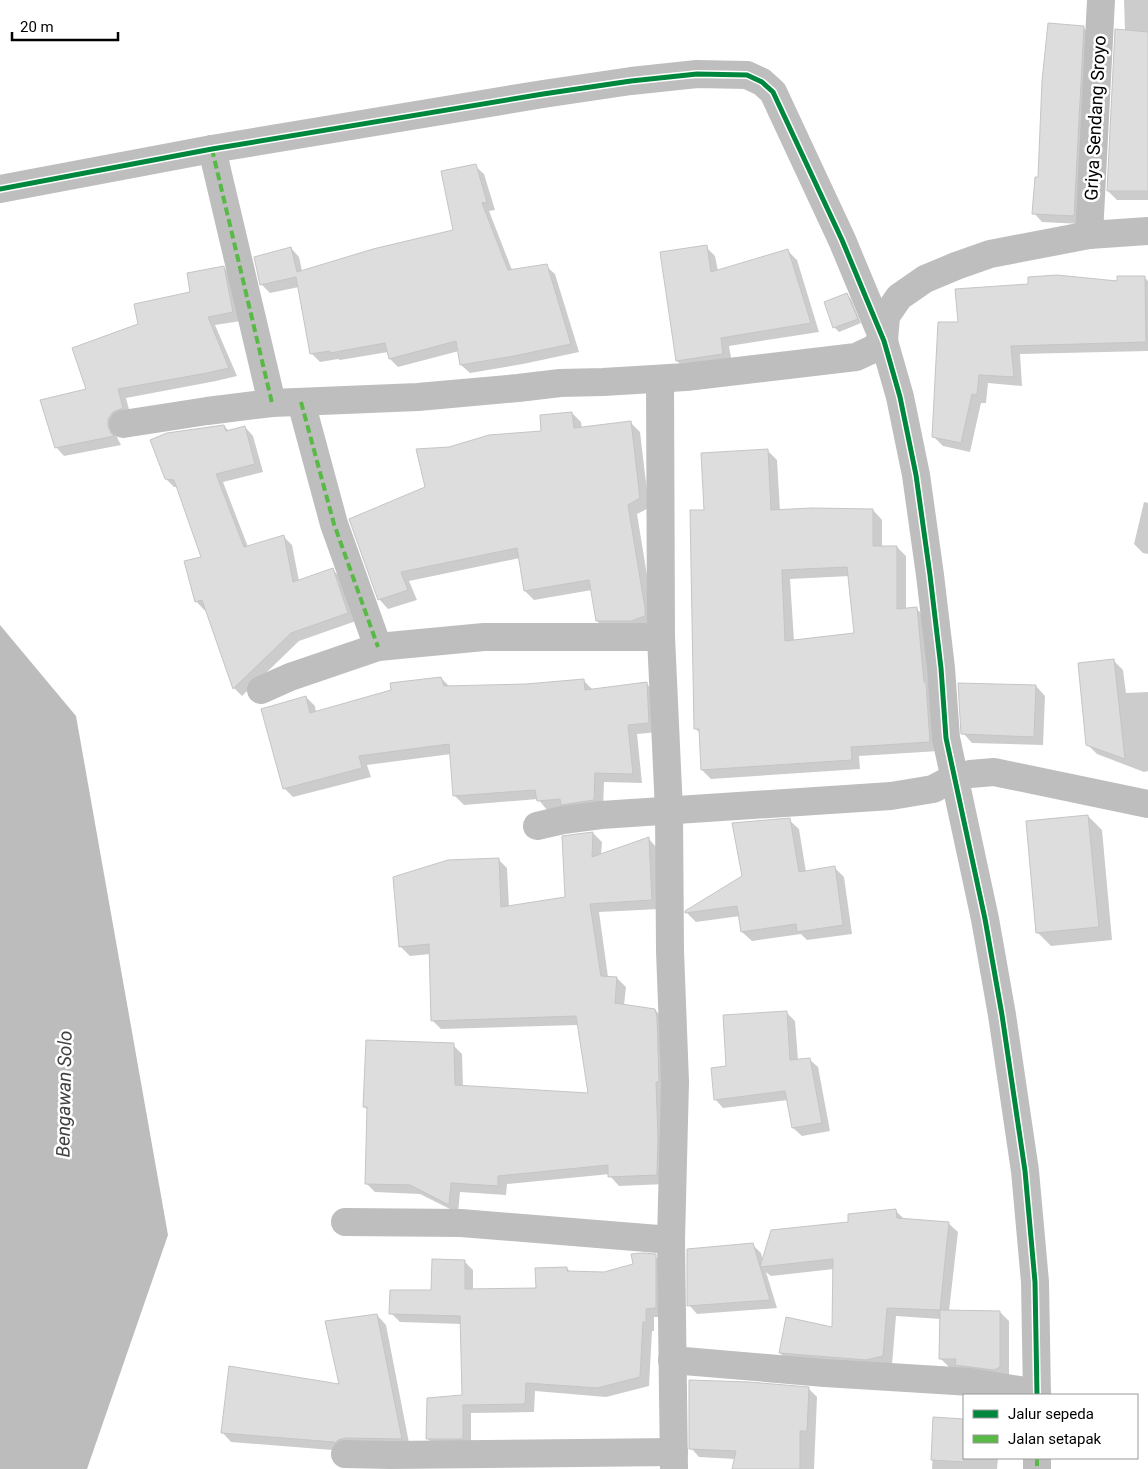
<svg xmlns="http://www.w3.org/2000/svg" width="1148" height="1469" font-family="Roboto,sans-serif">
  <rect width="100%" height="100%" fill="#fff"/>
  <path fill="#bcbcbc" d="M0,625L76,716L168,1235L87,1469H0Z"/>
  <g fill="#0003" fill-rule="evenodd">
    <path d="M1124,0H1148V200H1117L1108,191L1125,31Z"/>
    <path d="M1083,27L1092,36L1082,224L1042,222L1034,213L1039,179Z"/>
    <path d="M475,166L484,174L495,210L489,211L512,270L546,266L555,274L579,352L523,364L470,373L461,365L459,351L398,367L390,359L388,352L340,360L338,359L320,362L312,354L299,287L270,293L261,284L291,248L299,257L302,271L455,231Z"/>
    <path d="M706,247L715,256L718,271L788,251L797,260L819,332L729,346L732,363L686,370L677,361Z"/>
    <path d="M223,267L232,276L241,321L215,325L237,376L216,381L126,398L131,417L116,428V435L121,445L64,456L56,447L87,390L139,325L192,293Z"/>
    <path d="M1144,277L1148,281V351L1020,354L1022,386L988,383L986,403H981L970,452L943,446L934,437L959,323L1118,282Z"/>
    <path d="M847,295L851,299L861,323L839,332L834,327Z"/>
    <path d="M572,413L581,422L582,429L631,423L640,432L649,508L637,514L654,618L641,630H606L597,621L592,590L534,600L525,591L520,558L409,581L417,600L388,609L379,599L427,488L449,449L543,432Z"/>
    <path d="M224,426L230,432L245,427L253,436L263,472L223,482L248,547L284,537L292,545L299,581L333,570L341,578L356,621L299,641L242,696L234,688L207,609L204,610L196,601L203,558L178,487H174L166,479Z"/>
    <path d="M767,450L777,460L780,511L873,510L882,520V547H897L906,556V609L916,608L926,618L939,751L859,756L860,769L711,779L702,770L700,733L695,728L706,512ZM850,576L855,634L794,641L790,579Z"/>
    <path d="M1144,502L1148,503V554L1143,553L1134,544Z"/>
    <path d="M1114,661L1123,670L1126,693L1148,692V771L1144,772L1097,754L1087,744Z"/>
    <path d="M441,678L450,687L526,685L583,680L593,690L647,684L656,693L658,732L637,734L642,783L604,782L603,809L547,810L538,799L464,805L455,796L451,754L367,765L371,777L293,797L284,788L306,697L315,706L316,713Z"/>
    <path d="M1036,686L1045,696L1043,745L972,743L963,733Z"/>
    <path d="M1088,816L1102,830L1112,940L1051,946L1037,932Z"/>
    <path d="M789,820L799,829L806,872L835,868L844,877L852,934L807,940L801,934L752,941L742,932L740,916L696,922L687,913L743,877Z"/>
    <path d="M593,833L602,842L601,855L649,839L657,848L660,909L599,912L608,977L617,978L626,987L624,1005L655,1010L664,1019L666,1184L619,1186L610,1176V1174L507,1184L506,1195L460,1192L458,1213L420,1194L375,1192L366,1183L369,1111L364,1107L453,1045L462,1054L463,1087L590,1094L578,1025L441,1029L432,1020L430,954L410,956L401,947L498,859L507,868L509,907L566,898Z"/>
    <path d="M787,1013L795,1021L798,1060L809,1059L818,1067L830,1131L802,1136L793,1128L788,1100L723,1108L715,1099L727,1067Z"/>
    <path d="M896,1211L905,1220L948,1223L958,1232L949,1311L1000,1312L1009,1321V1376L950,1368L940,1358L941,1319L896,1316L892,1365L789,1362L780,1353L833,1329L834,1269L771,1276L766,1272L777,1308L697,1314L689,1305L752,1244L761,1253L763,1261L850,1223Z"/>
    <path d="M655,1256L664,1265L665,1317H654V1331H652L649,1386L606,1397L535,1391L534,1412L471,1413V1447H436L427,1438L464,1396L462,1324L400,1322L391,1313L432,1291L464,1261L473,1270V1290H537L567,1268L571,1273L604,1274L635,1265Z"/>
    <path d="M377,1315L386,1325L410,1448L345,1451L231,1442L222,1432L341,1385Z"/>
    <path d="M809,1389L817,1397L814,1469H734L735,1459L699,1457L691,1448Z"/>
    <path d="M935,1418L964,1420V1458H998L997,1469H932Z"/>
  </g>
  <g fill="#ddd" stroke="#c5c5c5" fill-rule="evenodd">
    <path d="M1048,23L1084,26L1074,216L1032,214L1035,177H1038L1042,81Z"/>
    <path d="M1115,29L1148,32V191H1107Z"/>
    <path d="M476,164L487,202L482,203L508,270L547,264L571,344L514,356L460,365L456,341L389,359L385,343L330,353V351L310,354L296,277L260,285L254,257L291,247L297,272L373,249L453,230L441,171Z"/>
    <path d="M707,245L711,272L788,249L811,323L721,338L723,354L676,361L660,252Z"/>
    <path d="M224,266L233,312L208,317L229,368L207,373L118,389L123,408L113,412L108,419V426L111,433L114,436L55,448L40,400L86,389L72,348L138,324L134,304L190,292L187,273Z"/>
    <path d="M1057,275L1117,281V276H1145L1146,342L1011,346L1014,377L979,375L977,395L972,394L961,443L932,437L938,322H958L955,289L1028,284V277Z"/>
    <path d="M847,293L858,319L833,328L824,302Z"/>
    <path d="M572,412L574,428L631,421L640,498L628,505L645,608V616L631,621H596L589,580L524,591L517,548L401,572L408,590L378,600L349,519L425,487L416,449L449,447L489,435L541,431L540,415Z"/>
    <path d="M224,425L226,431L245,426L255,464L216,474L244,547L284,535L293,582L333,568L348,613L291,633L233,689L202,600L195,602L184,561L201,557L174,480L165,479L150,440L167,433Z"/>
    <path d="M768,449L771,510L812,508L873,509V546H897V609L917,607L924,682H926L930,742L851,747L852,760L701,770L699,729H694L690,510H704L701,453ZM847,567L854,633L785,641L782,570Z"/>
    <path d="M1114,659L1125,759L1086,745L1078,663Z"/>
    <path d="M441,677L444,686L526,684L584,679L585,690L647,682L649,723L628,725L633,774L595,773L594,800L561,805L560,799L537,801L535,790L453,796L449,744L359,756L362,768L283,789L261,709L306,696L310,713L391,690L390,683Z"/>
    <path d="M958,683L1036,685L1034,737L961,734Z"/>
    <path d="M1088,815L1099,927L1036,933L1026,821Z"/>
    <path d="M790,818L799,872L835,866L843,925L797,932L796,924L741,932L737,906L685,913V911L742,876L732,823Z"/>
    <path d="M593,832L592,857L649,837L652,900L590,904L601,976L617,977L615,1003L655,1009L657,1017L659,1082H656L658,1137L657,1175L608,1177V1165L498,1176V1186L451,1183L449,1205L410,1185L365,1184L367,1107H363L366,1040L454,1043L455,1085L588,1093L576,1016L431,1021L429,944L399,947L393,877L448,860L499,858L501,907L565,897L562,836Z"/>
    <path d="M787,1011L790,1060L810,1058L822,1123L792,1128L785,1091L714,1100L711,1068L726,1066L723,1015Z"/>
    <path d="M896,1209L897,1218L949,1222L940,1310L887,1308L883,1356L866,1360L779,1353L786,1317L832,1327L833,1259L760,1267L771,1230L848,1222V1214Z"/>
    <path d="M753,1243L770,1300L687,1306V1249Z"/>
    <path d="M643,1253L656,1254V1308L646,1309V1322H643L640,1377L597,1388L526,1383L525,1404L463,1405V1439H426L427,1398L462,1395L460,1316L389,1314L390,1290H431L432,1259L465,1260V1289L536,1288L535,1268L567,1267V1271L604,1272L633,1264L631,1254Z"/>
    <path d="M940,1310L1000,1311V1367L994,1370L955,1365L956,1359H939Z"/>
    <path d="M377,1314L402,1439L345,1438L338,1440L334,1444V1442L221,1433L229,1366L339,1384L325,1321Z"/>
    <path d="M689,1380L749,1382L809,1387L807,1431H800V1469H732L736,1451L689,1449Z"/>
    <path d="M933,1417L964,1419V1462L931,1460Z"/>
  </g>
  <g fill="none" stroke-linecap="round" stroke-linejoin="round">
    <g stroke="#bebebe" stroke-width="28">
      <path d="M212,149L272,403"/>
      <path d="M0,189L212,149L543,94L631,81L697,74L747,75L762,82L773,92L842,240L884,341L900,397L916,475L930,575L941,668L946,738L985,919L1002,1015L1025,1171L1035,1282L1037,1395"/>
      <path d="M1089,235L1101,0"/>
      <path d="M660,379L661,637L669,811L670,951L675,1082L671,1240L674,1469"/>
      <path d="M301,402L334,524L378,647"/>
      <path d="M123,424L207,411L272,403L418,397L518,388L560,383L603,382L686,377L856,357L871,350L884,341L886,316L899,297L925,279L956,266L990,254L1089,235L1148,231"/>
      <path d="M261,690L290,677L378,647L484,637H661"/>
      <path d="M537,826L563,820L601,815L891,796L933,789L954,778L970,774L994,772L1148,804"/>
      <path d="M345,1222L461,1223L671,1240"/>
      <path d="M672,1360L825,1373L971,1382L1037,1393"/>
      <path d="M345,1454L390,1455L674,1452"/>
      <path d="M1037,1458V1469"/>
    </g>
    <g stroke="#58b947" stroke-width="4" stroke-dasharray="8 4" stroke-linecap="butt">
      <path d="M212,149L272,403"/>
      <path d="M301,402L334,524L378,647"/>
      <path d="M1037,1458V1469"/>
    </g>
    <g stroke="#fff" stroke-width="8">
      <path id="cycleway" d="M0,189L212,149L543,94L631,81L697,74L747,75L762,82L773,92L842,240L884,341L900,397L916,475L930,575L941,668L946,738L985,919L1002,1015L1025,1171L1035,1282L1037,1395"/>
    </g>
    <use href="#cycleway" stroke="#00873e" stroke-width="5"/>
  </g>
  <g text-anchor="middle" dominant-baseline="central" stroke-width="5" stroke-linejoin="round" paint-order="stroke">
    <g font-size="18" fill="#000" stroke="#fff">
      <text transform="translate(1095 118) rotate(-87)">Griya Sendang Sroyo</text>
    </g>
    <g font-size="19" font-style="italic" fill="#414141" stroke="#fff">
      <text transform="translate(64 1094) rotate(-89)">Bengawan Solo</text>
    </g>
  </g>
  <rect x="963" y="1394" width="175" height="65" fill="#ffffff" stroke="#999999"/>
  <rect x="973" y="1410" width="25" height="8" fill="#00873e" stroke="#999999"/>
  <text x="1008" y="1419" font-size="15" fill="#000000">Jalur sepeda</text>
  <rect x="973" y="1435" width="25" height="8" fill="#58b947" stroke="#999999"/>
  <text x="1008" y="1444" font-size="15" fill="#000000">Jalan setapak</text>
  <path d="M12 32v8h106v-8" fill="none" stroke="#000000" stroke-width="2.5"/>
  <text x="20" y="32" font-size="15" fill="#000000" stroke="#ffffff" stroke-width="4" paint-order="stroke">20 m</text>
</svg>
